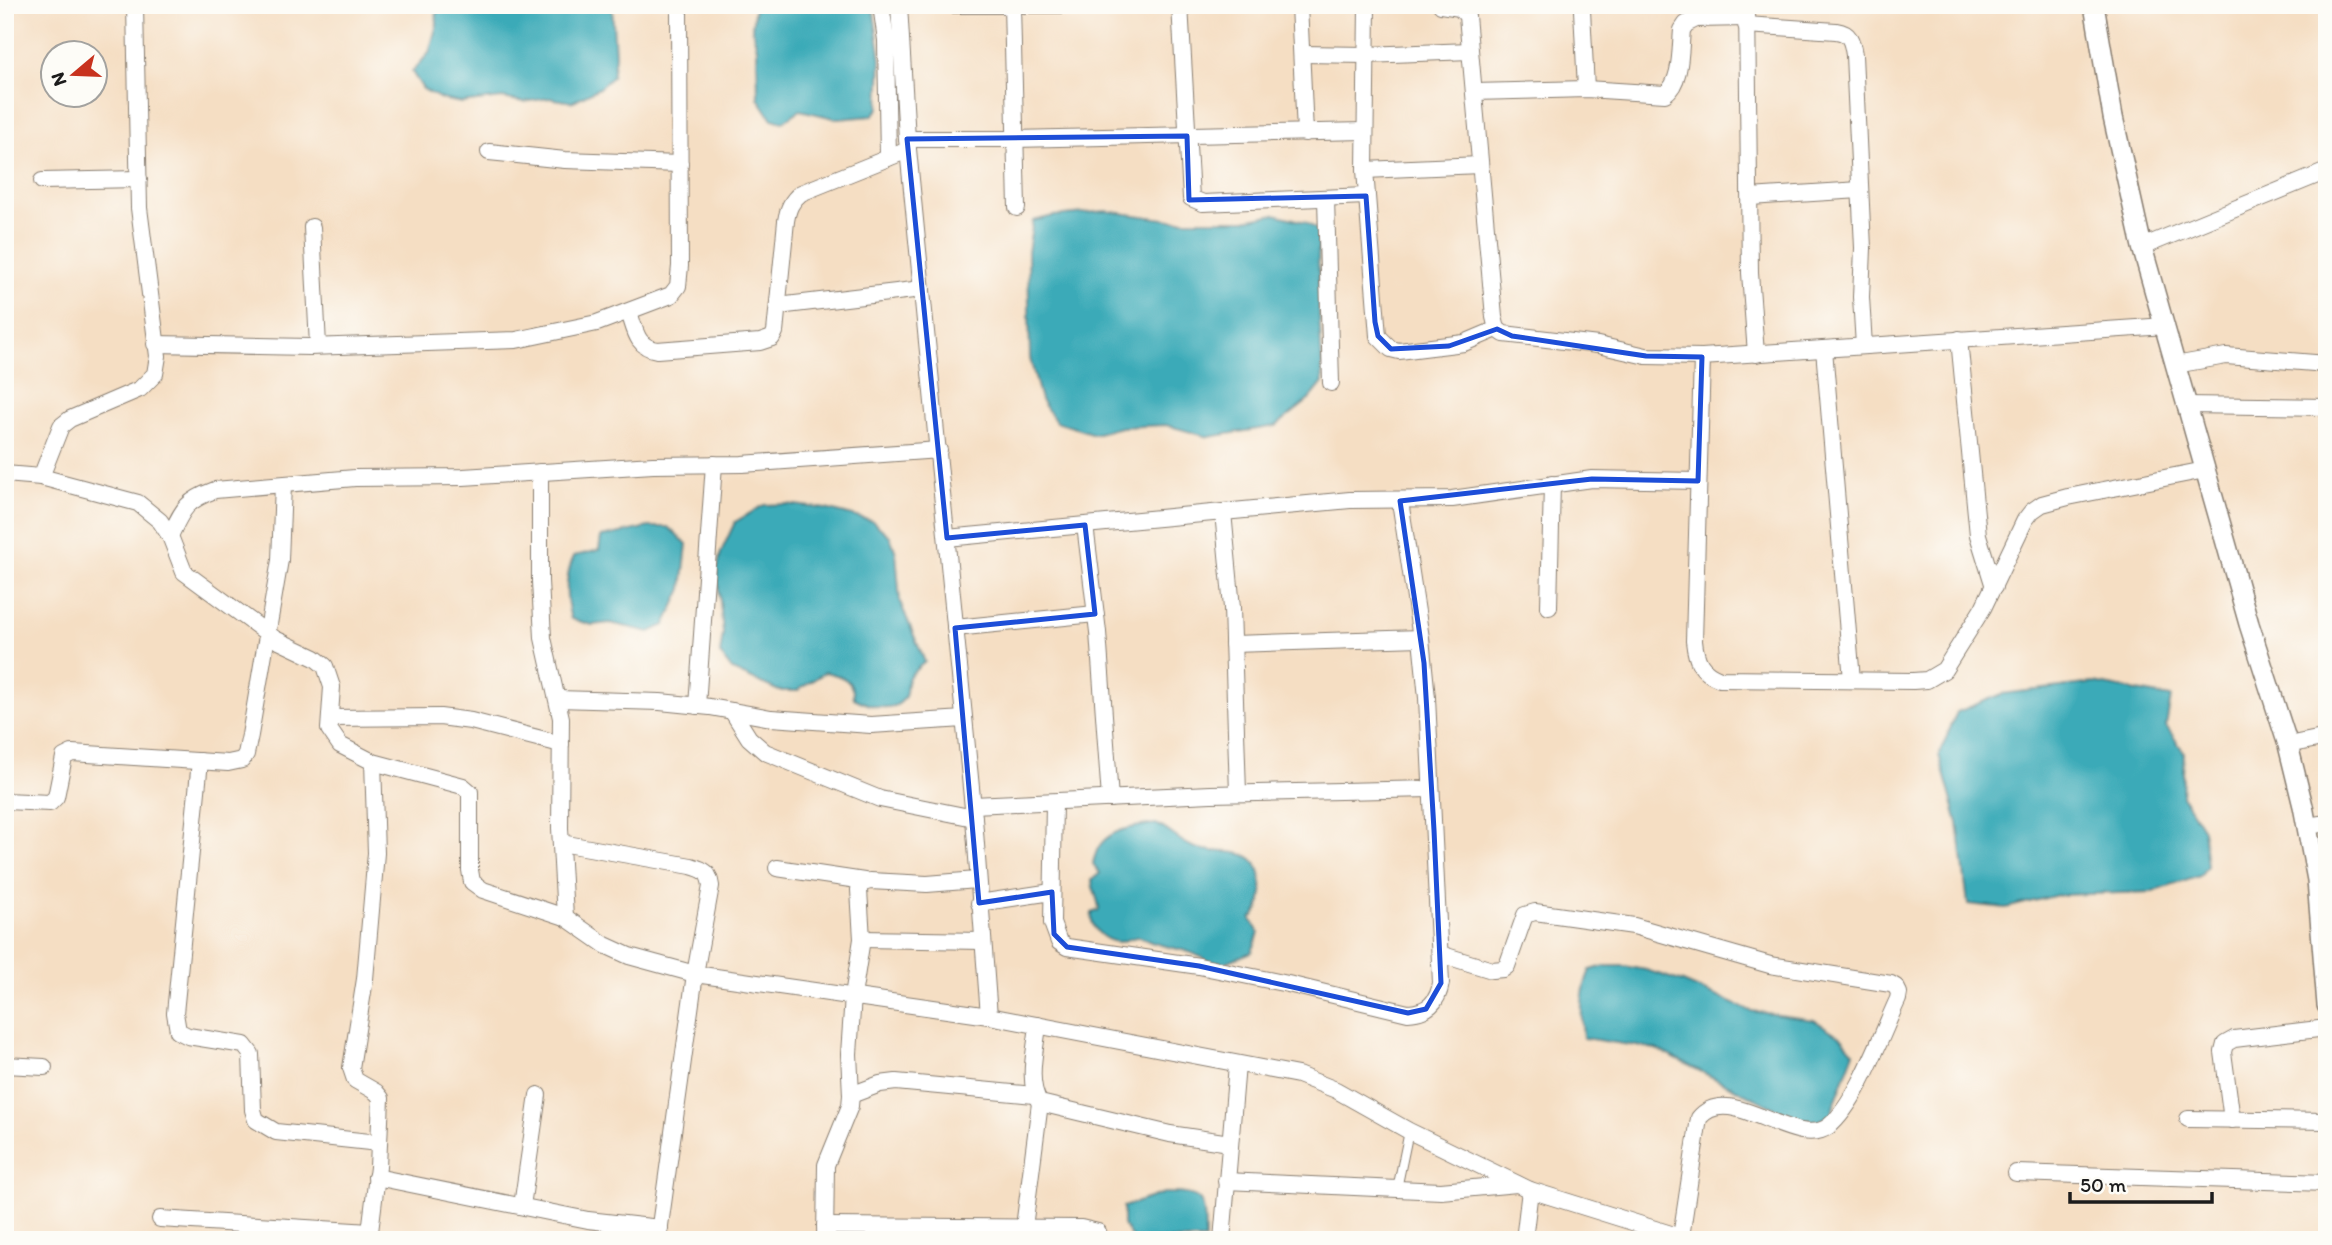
<svg xmlns="http://www.w3.org/2000/svg" width="2332" height="1245" font-family="Itim,sans-serif">
  <rect width="100%" height="100%" fill="#fdfcf7"/>
  <filter id="ink" filterUnits="userSpaceOnUse"><feTurbulence type="fractalNoise" baseFrequency=".0143" numOctaves="2"/><feDisplacementMap in="SourceGraphic" scale="14" xChannelSelector="R" yChannelSelector="G"/><feConvolveMatrix kernelMatrix="1 2 1 2 8 2 1 2 1" color-interpolation-filters="sRGB"/></filter>
  <filter id="wash" filterUnits="userSpaceOnUse"><feTurbulence type="fractalNoise" baseFrequency=".00686" numOctaves="4" result="noise"/><feDisplacementMap in="SourceGraphic" scale="28" xChannelSelector="R" yChannelSelector="G"/><feGaussianBlur stdDeviation="1.57" result="paint"/><feColorMatrix in="noise" values="0 0 0 0 0 0 0 0 0 0 0 0 0 0 0 0 0 1.4 0 .05"/><feComposite in="paint" operator="in"/></filter>
  <g filter="url(#wash)">
    <rect width="100%" height="100%" fill="#f5dec3"/>
    <g fill="#3aaab8" stroke="#2b636a" stroke-width="2">
      <path d="M436,5H612L615,56L612,77L599,88L572,102L549,98L524,102L502,98L461,103L441,99L423,89L412,72L429,53L437,24Z"/>
      <path d="M755,5H867L874,13L881,59L879,108L872,116L838,119L800,110L783,122L772,119L758,98L757,48L752,28Z"/>
      <path d="M1106,211L1171,220H1245L1275,214L1305,222L1318,230L1319,310L1323,383L1310,399L1276,426L1209,437L1166,425L1121,427L1094,434L1056,422L1041,400L1030,358L1028,252L1033,221L1053,216Z"/>
      <path d="M787,504L826,509L872,521L890,536L896,553L900,602L925,662C920,666 912,672 909,677C905,683 908,692 904,698C894,715 867,705 854,698C853,679 842,676 825,672L797,691H779L732,670L720,654L723,633L717,570L721,552L735,522L764,505Z"/>
      <path d="M649,527H668L687,544L682,589L665,625L650,632L610,623L592,625L571,619C565,598 565,576 574,556L599,550L601,537Z"/>
      <path d="M2093,683L2171,697L2166,726L2184,752L2182,796L2203,829L2207,866L2200,876L2153,892L2058,895L2006,908L1968,904L1958,823L1939,755L1957,712L2002,694Z"/>
      <path d="M1156,824C1169,830 1180,842 1193,847C1224,859 1261,838 1262,889C1262,900 1259,912 1251,919L1259,933L1252,952L1226,962L1211,963C1191,949 1177,950 1154,943C1149,942 1144,938 1139,937C1132,936 1125,942 1118,942C1103,941 1089,927 1092,913L1099,910C1099,898 1092,891 1092,880L1100,873L1093,864C1098,830 1126,828 1156,824Z"/>
      <path d="M1605,966H1625L1646,970L1683,982L1751,1011L1814,1020L1841,1037L1854,1052L1830,1116L1816,1122L1798,1120L1656,1049L1583,1038C1581,1013 1580,993 1590,970Z"/>
      <path d="M1164,1193C1208,1192 1204,1201 1205,1240H1133L1123,1225V1207Z"/>
    </g>
  </g>
  <g filter="url(#ink)">
    <g fill="none" stroke-linecap="round" stroke-linejoin="round">
      <g stroke="#887d70" stroke-width="10">
        <path id="service" d="M1397,1189L1409,1131"/>
      </g>
      <g stroke="#887d70" stroke-width="18">
        <g id="minor">
          <path d="M881,5L886,40L888,158"/>
          <path d="M899,5L907,139L974,818L989,1016"/>
          <path d="M945,5H1157"/>
          <path d="M1012,5L1017,208"/>
          <path d="M1180,5L1191,198L1203,203L1366,196"/>
          <path d="M1299,5L1305,133"/>
          <path d="M1367,5L1365,170L1378,336L1391,349L1399,351L1464,343L1497,329"/>
          <path d="M1441,5L1460,8L1467,16L1494,317L1497,329L1504,334L1598,345L1646,356L1702,357L2166,326"/>
          <path d="M1747,5L1750,273L1756,354"/>
          <path d="M1582,10L1586,89"/>
          <path d="M1746,25L1836,31C1851,33 1852,42 1854,55L1863,248L1861,297L1864,346"/>
          <path d="M1302,54L1366,55L1470,51"/>
          <path d="M1474,92L1586,89L1665,94C1682,82 1680,49 1682,30L1686,24L1696,19L1746,18"/>
          <path d="M907,139H1015L1365,131"/>
          <path d="M489,152L565,160L680,164"/>
          <path d="M1365,170L1480,165"/>
          <path d="M42,181L139,179"/>
          <path d="M1750,197L1860,190"/>
          <path d="M1326,198L1331,383"/>
          <path d="M312,227L318,346"/>
          <path d="M2142,247L2327,171"/>
          <path d="M778,306L922,289"/>
          <path d="M629,312C635,329 636,347 657,350L760,342L772,338L775,332L786,221C788,209 791,201 801,193L908,150"/>
          <path d="M1959,339L1978,535L1994,587"/>
          <path d="M155,344L309,347L516,340L597,323L671,295L678,286L680,266L679,5"/>
          <path d="M1824,349L1852,680"/>
          <path d="M1702,357L1694,641C1696,661 1701,672 1720,679L1913,681L1927,680L1944,670L1983,608L2025,520L2032,511L2042,504L2068,497L2205,470"/>
          <path d="M2175,365L2226,356L2327,364"/>
          <path d="M2185,405L2327,407"/>
          <path d="M540,472V581L543,638L561,718L560,828L565,917"/>
          <path d="M5,474L41,477L138,503L160,521L170,536L184,572L275,639L315,658L325,666L332,687L329,729L340,745L373,762L463,786L470,792V870L472,882L483,890L565,917L605,945L629,956L695,974L989,1016L1298,1075L1336,1090L1409,1131L1530,1190L1690,1240"/>
          <path d="M41,477L61,426L70,419L140,389L155,374L158,356L139,208L135,5"/>
          <path d="M1223,512L1232,608L1238,793"/>
          <path d="M1085,525L1098,632L1110,799"/>
          <path d="M170,536C183,509 185,501 215,490L355,478L463,477L653,465L742,464L939,450"/>
          <path d="M947,538L1350,500L1452,499L1592,479L1698,481"/>
          <path d="M1549,607L1552,484"/>
          <path d="M955,628L1095,614"/>
          <path d="M1233,644L1421,638"/>
          <path d="M558,699L660,702L710,707L771,718L871,725L964,719"/>
          <path d="M697,706L714,464"/>
          <path d="M732,711L749,738L765,752L880,799L974,818"/>
          <path d="M330,718L440,717L471,721L561,744"/>
          <path d="M2288,745L2327,737"/>
          <path d="M200,761L175,1013L178,1031L188,1036L244,1045L251,1054L253,1110L256,1120L276,1132L379,1143"/>
          <path d="M5,801L50,803L56,797L64,757L72,753L228,763L242,760L246,754L250,735L280,560L283,485"/>
          <path d="M1054,802L1052,923L1059,942L1067,947L1199,966L1288,984L1408,1013C1428,1012 1438,1002 1441,983L1427,698L1421,638L1400,501"/>
          <path d="M973,805L1211,794L1431,789"/>
          <path d="M2307,826L2327,823"/>
          <path d="M561,843L691,866C705,870 709,872 711,886L695,974L658,1240"/>
          <path d="M777,868L864,881"/>
          <path d="M979,903L1052,892"/>
          <path d="M862,939L983,941"/>
          <path d="M1440,954L1492,970L1503,969L1507,966L1525,915L1535,912L1634,926L1770,965L1891,984L1896,987L1899,993L1898,999C1882,1033 1857,1104 1829,1126C1795,1152 1730,1080 1699,1118L1681,1237"/>
          <path d="M1038,1025C1036,1048 1026,1082 1040,1103L1170,1134L1230,1143"/>
          <path d="M5,1065L44,1067"/>
          <path d="M851,1095L880,1084L896,1082L1034,1095"/>
          <path d="M2188,1119L2327,1121"/>
          <path d="M2232,1120L2223,1052L2225,1044L2234,1039L2327,1028"/>
          <path d="M2016,1173L2327,1183"/>
          <path d="M376,1177L588,1220L660,1228"/>
          <path d="M1226,1181L1441,1191L1517,1184"/>
          <path d="M522,1206L538,1095"/>
          <path d="M160,1219L370,1232"/>
          <path d="M825,1226L1081,1228L1098,1232L1101,1240"/>
          <path d="M1024,1227L1040,1103"/>
          <path d="M369,1240L378,1167L381,1098L376,1092L355,1080L351,1068L365,979L376,853L373,762"/>
          <path d="M825,1240L826,1165L850,1106L851,1095L849,1054L853,996L862,939L859,890L860,884L870,881L927,884L977,880"/>
          <path d="M1222,1240L1237,1065"/>
          <path d="M1524,1240L1530,1190"/>
        </g>
      </g>
      <g stroke="#887d70" stroke-width="22">
        <path id="tertiary" d="M2094,5L2113,117L2142,247L2249,624L2288,745L2303,806L2317,880L2327,1005"/>
      </g>
      <use href="#service" stroke="#fff" stroke-width="8"/>
      <use href="#minor" stroke="#fff" stroke-width="16"/>
      <use href="#tertiary" stroke="#fff" stroke-width="19"/>
    </g>
  </g>
  <path fill="none" stroke="#1d4ed8" stroke-width="5" stroke-linejoin="round" d="M1187,136L1189,200L1366,196L1375,322L1378,336L1391,349L1449,346L1497,329L1512,336L1646,356L1702,357L1698,481L1592,479L1400,501L1424,663L1434,830L1441,983L1426,1009L1408,1013L1199,966L1067,947L1054,934L1052,892L979,903L955,628L1095,614L1085,525L947,538L907,139Z"/>
  <rect width="2332" height="1245" fill="none" stroke="#fdfcf7" stroke-width="28"/>
  <g transform="translate(74 74) rotate(251)"><circle r="33" fill="#fdfcf7" stroke="#a3a29f" stroke-width="2"/>
  <path d="M0-5L12 26L0 18L-12 26Z" fill="#c8321e"/>
  <text y="-10" font-size="19" font-weight="bold" text-anchor="middle" fill="#1c1c1c">N</text>
  </g>
  <path d="M2070 1192v10h142v-10" fill="none" stroke="#1c1c1c" stroke-width="3.5"/>
  <text x="2080" y="1192" font-size="21" fill="#1c1c1c" stroke="#fdfcf7" stroke-width="5" paint-order="stroke">50 m</text>
</svg>
